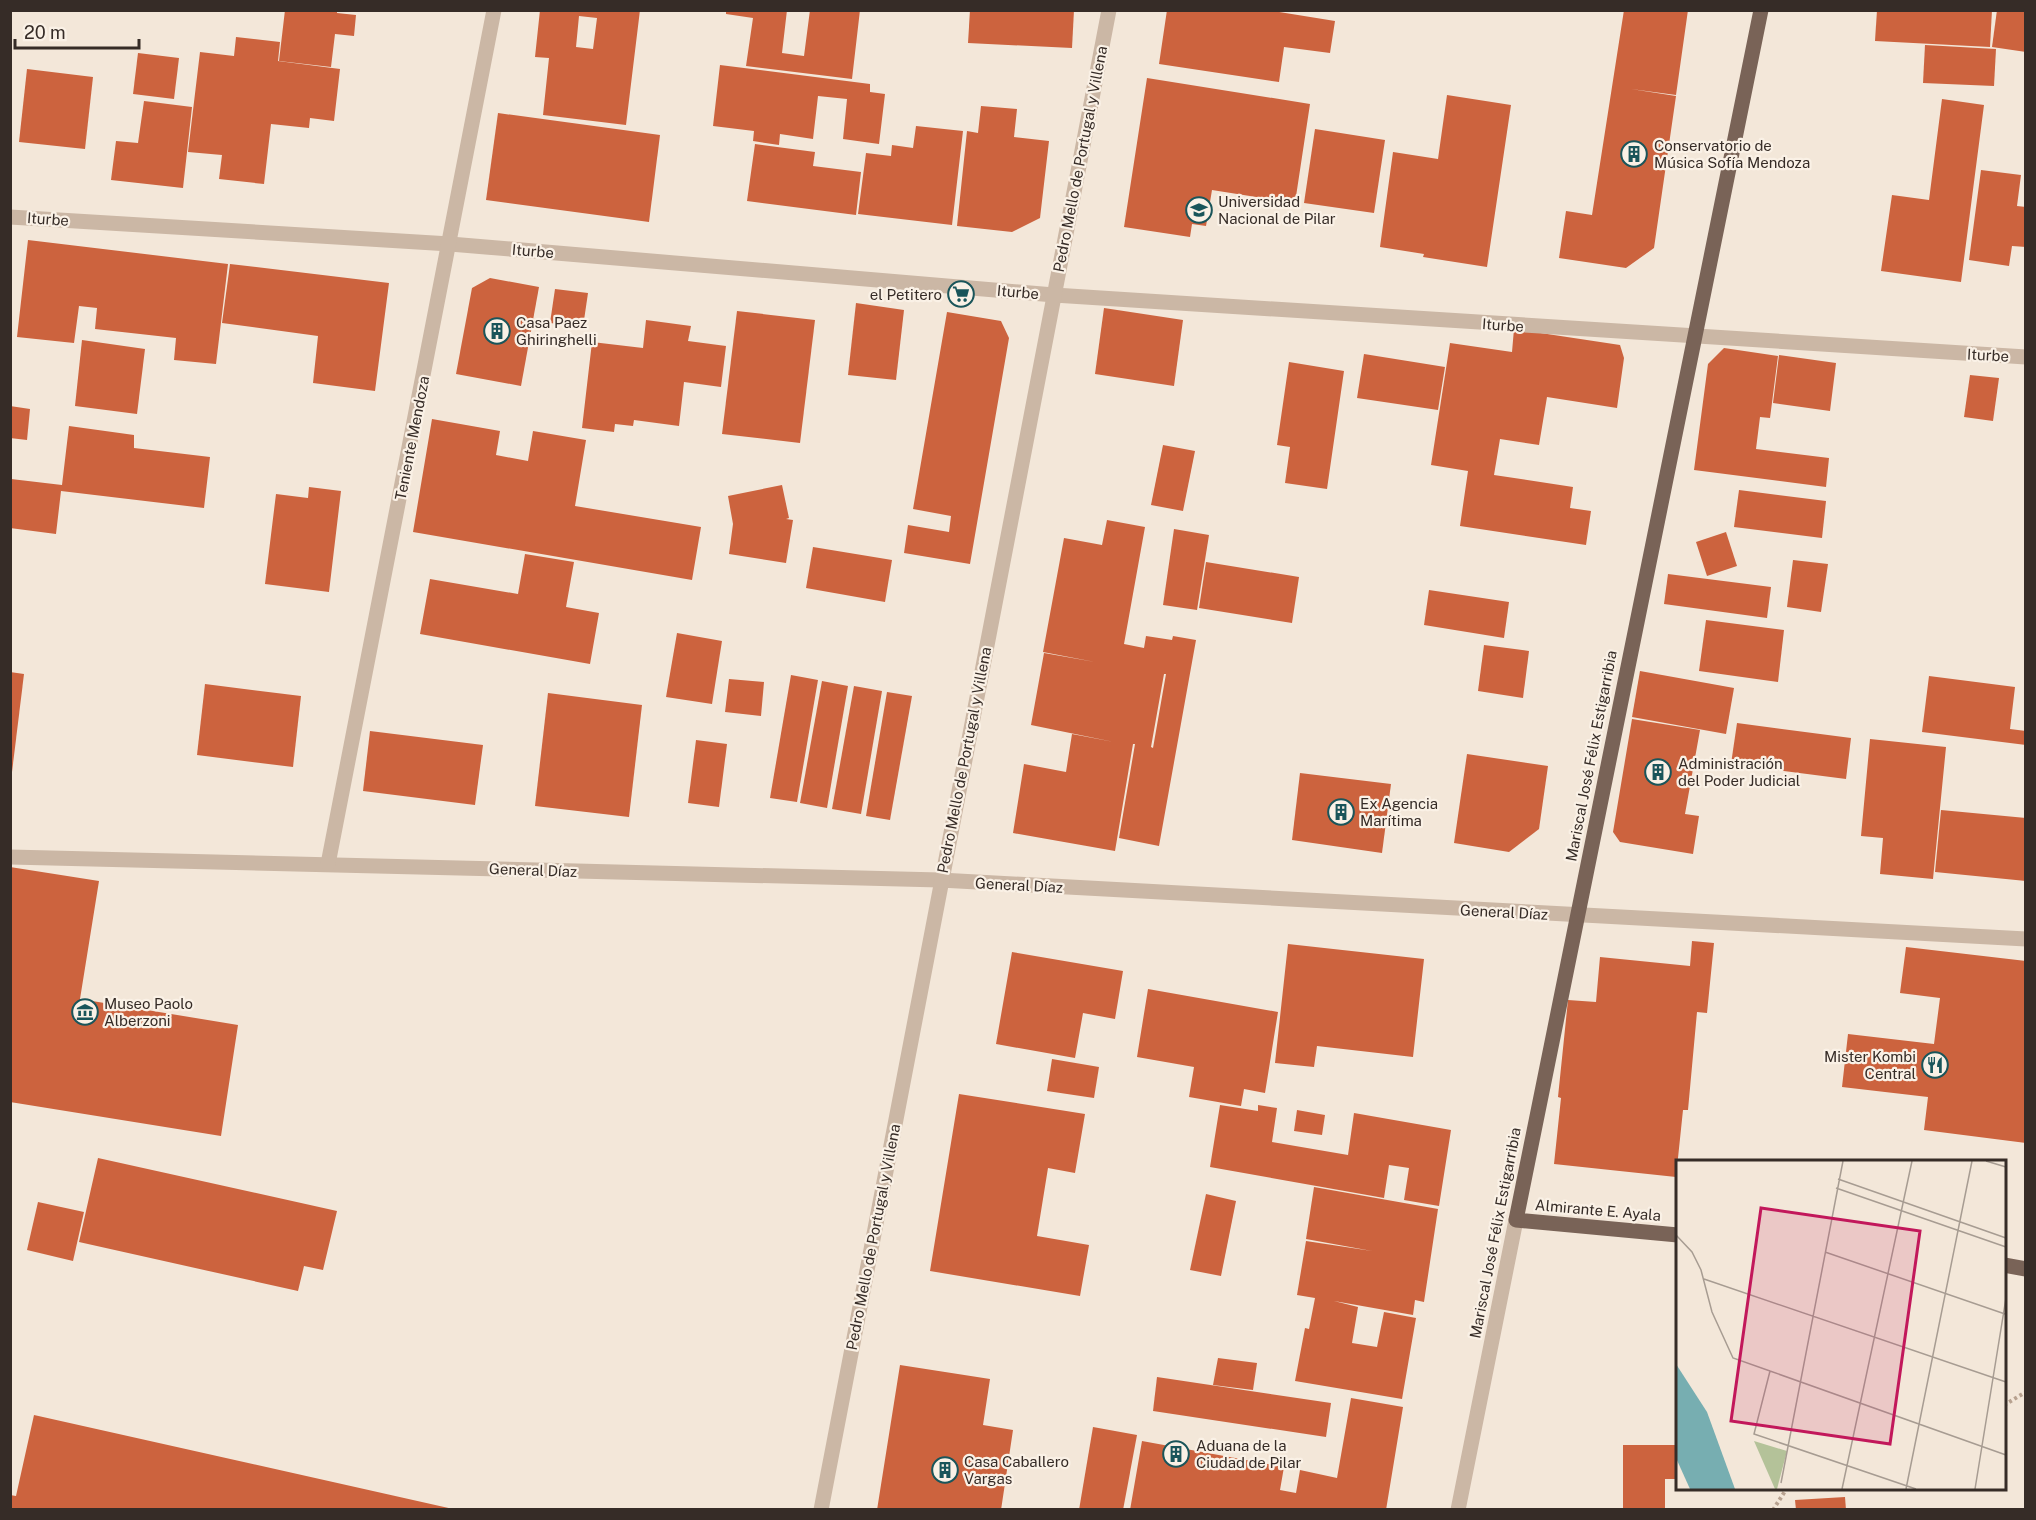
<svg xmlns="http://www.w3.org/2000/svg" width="2036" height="1520" font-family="'Public Sans',sans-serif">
  <rect width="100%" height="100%" fill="#f3e7d9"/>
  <g fill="#cc633e" fill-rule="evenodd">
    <path d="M285,10H337V13L356,15L354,36L335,34L331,67L279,61Z"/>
    <path d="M540,10H640L626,125L543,115L549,58L535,57ZM579,16L597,18L593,49L576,47Z"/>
    <path d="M726,10H787L782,53L804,56L810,10H860L852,79L746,66L753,18L726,14Z"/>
    <path d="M970,10H1074L1072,48L968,43Z"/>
    <path d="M1167,10H1267L1335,21L1330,53L1284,47L1279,82L1159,64Z"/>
    <path d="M1624,10H1688L1676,95L1631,89L1676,96L1654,248L1626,268L1559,258L1566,211L1592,215Z"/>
    <path d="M1877,10H1992L1990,47L1875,41Z"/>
    <path d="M1997,10H2026V52L1992,47Z"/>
    <path d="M236,37L280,42L278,61L340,69L334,121L310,118L309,128L271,124L264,184L219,179L222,155L188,152L200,52L234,56Z"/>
    <path d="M1925,45L1996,49L1994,86L1923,83Z"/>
    <path d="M138,53L179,58L174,99L133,94Z"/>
    <path d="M720,65L870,84V92L885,94L879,144L843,139L847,99L818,96L813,139L780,134L779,145L753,141L754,131L713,126Z"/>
    <path d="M27,69L93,77L85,149L19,142Z"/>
    <path d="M1147,78L1310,104L1295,203L1212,190L1206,226L1192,224L1190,237L1124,227Z"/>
    <path d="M1447,95L1511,105L1487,267L1423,257L1424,254L1380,247L1393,152L1438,159Z"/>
    <path d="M1942,99L1984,105L1961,282L1881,271L1892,195L1929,200Z"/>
    <path d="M144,101L192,107L183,188L111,180L116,141L138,143Z"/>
    <path d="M981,106L1017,109L1014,137L1049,141L1040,218L1012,232L957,226L967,131L978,133Z"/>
    <path d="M498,113L660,135L649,222L486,200Z"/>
    <path d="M916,126L963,131L952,225L858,214L866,153L891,156L892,145L913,148Z"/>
    <path d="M1315,129L1385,140L1374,213L1304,203Z"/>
    <path d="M755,144L815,152L813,166L861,172L856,215L747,201Z"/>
    <path d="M1981,170L2021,175L2017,206L2026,207V247L2012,246L2009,266L1969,260Z"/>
    <path d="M28,240L228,264L216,364L174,360L176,338L95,329L97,308L79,306L74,343L17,337Z"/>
    <path d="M230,264L389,283L375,391L313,383L318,336L222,323Z"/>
    <path d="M490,278L539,287L521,386L456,374L472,288Z"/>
    <path d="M555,289L588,293L583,327L550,323Z"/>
    <path d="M856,303L904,310L896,380L848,375Z"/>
    <path d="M1104,308L1183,320L1174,386L1095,374Z"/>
    <path d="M737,311L815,320L800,443L722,434Z"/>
    <path d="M947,312L1001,321L1009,338L970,564L904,553L908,525L949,532L951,516L913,509Z"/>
    <path d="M646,320L691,326L688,341L726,346L721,387L684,382L679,426L634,420L633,426L615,424L614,432L582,428L592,342L643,348Z"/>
    <path d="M1514,329L1620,345L1624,358L1617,408L1547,397L1539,445L1500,439L1494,475L1573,487L1570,508L1591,511L1586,545L1460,526L1468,471L1431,465L1450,343L1512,352Z"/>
    <path d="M82,340L145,349L137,414L75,406Z"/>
    <path d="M1724,348L1778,356L1770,418L1760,417L1756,449L1829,458L1826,487L1694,470L1708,364Z"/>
    <path d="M1364,354L1445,367L1438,410L1357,398Z"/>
    <path d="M1779,355L1836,363L1830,411L1773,403Z"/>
    <path d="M1289,362L1344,371L1327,489L1285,483L1290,447L1277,445Z"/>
    <path d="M1970,375L1999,378L1993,421L1964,417Z"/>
    <path d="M10,406L30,409L27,440L10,438Z"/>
    <path d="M432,419L500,431L496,455L528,461L533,431L586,440L575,506L701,527L692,580L413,532Z"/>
    <path d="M69,426L134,435V448L210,457L204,508L61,491L56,534L10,528L11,479L62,485Z"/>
    <path d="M1163,445L1195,451L1183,511L1151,505Z"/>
    <path d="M782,485L789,518L786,519L793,520L786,563L729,554L733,524L728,496Z"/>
    <path d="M309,487L341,491L329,592L265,584L276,494L308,498Z"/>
    <path d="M1739,490L1826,501L1822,538L1734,527Z"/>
    <path d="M1107,520L1145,527L1124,644L1144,648L1146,636L1172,640L1173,636L1196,640L1159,846L1119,838L1135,744H1133L1115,851L1013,833L1024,764L1066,772L1072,734L1114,742L1031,725L1044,653L1095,662L1043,652L1064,538L1102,545ZM1164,674H1166L1153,748L1151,747Z"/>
    <path d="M1174,529L1209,535L1197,610L1163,605Z"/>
    <path d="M1726,532L1737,566L1707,576L1696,542Z"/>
    <path d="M813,547L892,560L885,602L806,588Z"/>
    <path d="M525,554L574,562L566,607L599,613L590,664L420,634L430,579L518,594Z"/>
    <path d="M1793,560L1828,564L1821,612L1787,607Z"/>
    <path d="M1206,562L1299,577L1292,623L1199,608Z"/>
    <path d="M1668,574L1771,587L1767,618L1664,604Z"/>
    <path d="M1429,590L1509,602L1504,638L1424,625Z"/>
    <path d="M1706,620L1784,630L1778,682L1699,671Z"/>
    <path d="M677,633L722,641L712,704L666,697Z"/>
    <path d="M1484,645L1529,651L1523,698L1478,691Z"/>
    <path d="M1640,671L1734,688L1726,734L1632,717Z"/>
    <path d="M10,672L24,674L12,772H10Z"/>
    <path d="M791,675L818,680L797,802L770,798Z"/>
    <path d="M1929,676L2015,687L2010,729L2026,731V745L1922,732Z"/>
    <path d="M729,679L764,682L761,716L725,712Z"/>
    <path d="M822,681L848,686L827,808L800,803Z"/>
    <path d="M205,684L301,696L293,767L197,755Z"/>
    <path d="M854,686L882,691L861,814L832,809Z"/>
    <path d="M887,692L912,696L890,820L866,816Z"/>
    <path d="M548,693L642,705L629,817L535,806Z"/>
    <path d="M1632,719L1700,730L1685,814L1699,816L1693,854L1620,842L1613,832Z"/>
    <path d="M1737,723L1851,738L1846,779L1731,764Z"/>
    <path d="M370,731L483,745L475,805L363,791Z"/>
    <path d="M1870,739L1946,747L1933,879L1880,874L1883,838L1861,836Z"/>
    <path d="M696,740L727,744L719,807L688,803Z"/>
    <path d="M1467,754L1548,766L1539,829L1509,852L1454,843Z"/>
    <path d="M1300,773L1391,784L1382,853L1292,840Z"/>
    <path d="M1941,810L2026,818V881L1935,872Z"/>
    <path d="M10,867L99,881L80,999L238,1025L221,1136L10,1102Z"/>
    <path d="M1692,941L1714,943L1707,1013L1697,1012L1688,1110H1683L1676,1177L1554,1164L1561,1098L1558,1097L1568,1000L1596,1002L1600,957L1690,966Z"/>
    <path d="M1288,944L1424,959L1413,1057L1317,1046L1314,1067L1275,1063Z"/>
    <path d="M1906,947L2026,961V1143L1924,1130L1928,1097L1842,1087L1848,1034L1934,1044L1940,998L1900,993Z"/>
    <path d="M1012,952L1123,971L1115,1019L1083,1013L1075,1058L996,1044Z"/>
    <path d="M1148,989L1278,1012L1265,1093L1244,1089L1241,1106L1189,1097L1194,1067L1137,1057Z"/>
    <path d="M1052,1059L1099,1067L1094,1098L1047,1091Z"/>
    <path d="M959,1094L1085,1114L1075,1173L1048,1168L1037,1236L1089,1245L1080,1296L930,1271Z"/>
    <path d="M1220,1105L1258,1111V1105L1277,1108L1272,1142L1348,1155L1354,1113L1451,1130L1439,1206L1404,1200L1409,1168L1389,1165L1384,1198L1210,1167Z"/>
    <path d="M1297,1110L1325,1115L1322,1135L1294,1131Z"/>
    <path d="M98,1158L337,1211L323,1270L304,1266L298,1291L79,1242Z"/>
    <path d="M1314,1187L1438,1209L1424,1302L1415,1300L1413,1315L1334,1301L1358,1307L1352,1343L1377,1347L1384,1312L1416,1318L1402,1399L1295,1381L1305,1328L1309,1329L1315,1298L1297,1295L1306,1241L1372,1251L1306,1239Z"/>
    <path d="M1206,1194L1236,1201L1221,1276L1190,1270Z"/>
    <path d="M38,1202L84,1212L73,1261L27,1250Z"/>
    <path d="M1218,1358L1257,1363L1253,1390L1213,1385Z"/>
    <path d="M900,1365L990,1379L983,1425L1013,1430L1001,1510H877Z"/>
    <path d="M1157,1377L1331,1403L1326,1437L1153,1411Z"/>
    <path d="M1351,1398L1403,1407L1386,1510H1130L1142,1441L1284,1467L1280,1490L1296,1493L1300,1470L1337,1478Z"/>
    <path d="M34,1415L453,1509V1510H10V1495L16,1496Z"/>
    <path d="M1093,1427L1137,1435L1123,1510H1079Z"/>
    <path d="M1623,1445H1678V1479H1665V1510H1623Z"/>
    <path d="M1845,1497L1846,1510H1796L1795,1500Z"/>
  </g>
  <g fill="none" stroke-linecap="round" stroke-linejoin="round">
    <g stroke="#b7a18f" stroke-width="4" stroke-dasharray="3 3" stroke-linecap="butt">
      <path d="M2004,1405L2026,1392"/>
      <path d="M1773,1510L1787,1488"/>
    </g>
    <g stroke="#cbb7a5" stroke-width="15">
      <path d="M10,217L450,244L1054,295L2026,357"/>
      <path d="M10,857L940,880L2026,939"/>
      <path d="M328,864L494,10"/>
      <path d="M821,1510L1109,10"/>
      <path d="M1458,1510L1516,1220"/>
    </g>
    <g stroke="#796357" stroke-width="15">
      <path d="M1678,1235L1516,1220L1761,10"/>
      <path d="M2004,1265L2026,1269"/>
    </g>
  </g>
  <defs>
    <g id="building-ring" transform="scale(1.35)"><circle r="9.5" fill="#faf1e6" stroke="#1a555a" stroke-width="1.5"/><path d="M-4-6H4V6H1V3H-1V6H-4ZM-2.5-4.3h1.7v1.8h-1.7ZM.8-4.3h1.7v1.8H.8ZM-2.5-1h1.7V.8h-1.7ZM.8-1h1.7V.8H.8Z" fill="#1a555a"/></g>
    <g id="university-ring" transform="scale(1.35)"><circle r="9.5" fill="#faf1e6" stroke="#1a555a" stroke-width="1.5"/><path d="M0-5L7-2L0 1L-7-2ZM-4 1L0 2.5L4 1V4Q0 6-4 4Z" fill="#1a555a"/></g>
    <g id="supermarket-ring" transform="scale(1.35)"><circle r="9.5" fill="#faf1e6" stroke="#1a555a" stroke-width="1.5"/><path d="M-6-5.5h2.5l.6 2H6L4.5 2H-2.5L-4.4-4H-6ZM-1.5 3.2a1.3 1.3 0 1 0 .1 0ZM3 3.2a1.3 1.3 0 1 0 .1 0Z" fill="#1a555a"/></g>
    <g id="museum-ring" transform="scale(1.35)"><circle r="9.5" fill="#faf1e6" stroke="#1a555a" stroke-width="1.5"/><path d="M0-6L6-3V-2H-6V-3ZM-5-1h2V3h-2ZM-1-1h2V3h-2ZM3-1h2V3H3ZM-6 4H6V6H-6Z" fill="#1a555a"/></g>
    <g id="restaurant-ring" transform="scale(1.35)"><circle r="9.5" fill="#faf1e6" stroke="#1a555a" stroke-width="1.5"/><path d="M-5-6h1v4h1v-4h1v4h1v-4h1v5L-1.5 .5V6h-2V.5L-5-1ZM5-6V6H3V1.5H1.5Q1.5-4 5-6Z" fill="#1a555a"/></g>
  </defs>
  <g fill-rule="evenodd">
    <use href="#building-ring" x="1634" y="154"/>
    <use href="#university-ring" x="1199" y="210"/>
    <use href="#supermarket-ring" x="961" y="294"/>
    <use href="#building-ring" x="497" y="331"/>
    <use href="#building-ring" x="1658" y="772"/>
    <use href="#building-ring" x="1341" y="812"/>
    <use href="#museum-ring" x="85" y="1012"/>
    <use href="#restaurant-ring" x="1935" y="1065"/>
    <use href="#building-ring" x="1176" y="1454"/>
    <use href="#building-ring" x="945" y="1470"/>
  </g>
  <g text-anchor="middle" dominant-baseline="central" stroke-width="4.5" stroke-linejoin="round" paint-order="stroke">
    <g font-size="15" fill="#362c27" stroke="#faf1e6" text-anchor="start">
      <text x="1654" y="145">Conservatorio de<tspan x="1654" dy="17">Música Sofía Mendoza</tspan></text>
      <text x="1218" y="201">Universidad<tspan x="1218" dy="17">Nacional de Pilar</tspan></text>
      <text x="942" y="294" text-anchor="end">el Petitero</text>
      <text x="516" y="322">Casa Paez<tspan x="516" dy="17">Ghiringhelli</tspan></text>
      <text x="1678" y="763">Administración<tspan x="1678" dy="17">del Poder Judicial</tspan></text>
      <text x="1360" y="803">Ex Agencia<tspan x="1360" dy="17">Marítima</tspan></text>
      <text x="104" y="1003">Museo Paolo<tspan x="104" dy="17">Alberzoni</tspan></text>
      <text x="1916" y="1056" text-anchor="end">Mister Kombi<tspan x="1916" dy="17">Central</tspan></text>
      <text x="1196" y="1445">Aduana de la<tspan x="1196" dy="17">Ciudad de Pilar</tspan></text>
      <text x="964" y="1461">Casa Caballero<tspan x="964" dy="17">Vargas</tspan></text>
    </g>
    <g font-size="15" fill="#362c27" stroke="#faf1e6">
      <text transform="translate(1080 159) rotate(-79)">Pedro Mello de Portugal y Villena</text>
      <text transform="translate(48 219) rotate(4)">Iturbe</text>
      <text transform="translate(533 251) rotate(5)">Iturbe</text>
      <text transform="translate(1018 292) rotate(5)">Iturbe</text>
      <text transform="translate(1503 325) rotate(4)">Iturbe</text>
      <text transform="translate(1988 355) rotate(3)">Iturbe</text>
      <text transform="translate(412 438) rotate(-79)">Teniente Mendoza</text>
      <text transform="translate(1591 756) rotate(-79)">Mariscal José Félix Estigarribia</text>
      <text transform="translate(964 760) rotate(-79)">Pedro Mello de Portugal y Villena</text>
      <text transform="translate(533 870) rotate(2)">General Díaz</text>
      <text transform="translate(1019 885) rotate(3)">General Díaz</text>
      <text transform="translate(1504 912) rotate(3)">General Díaz</text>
      <text transform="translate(1598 1210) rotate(5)">Almirante E. Ayala</text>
      <text transform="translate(1495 1233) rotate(-79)">Mariscal José Félix Estigarribia</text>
      <text transform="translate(873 1237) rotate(-79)">Pedro Mello de Portugal y Villena</text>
    </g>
  </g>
  <g transform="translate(1676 1160)">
    <rect width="330" height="330" fill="#f3e7d9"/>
    <path d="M78,281L111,291L101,329H99Z" fill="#b4c299"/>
    <path d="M0,204L31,252L59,329H14L0,298Z" fill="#77aeb1"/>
    <path fill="none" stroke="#a79c92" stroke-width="1.5" d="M310,1L330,7M162,19L330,78M160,28L330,87M0,75L16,92L25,110L36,152L57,198L94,211M149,92L329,154M28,119L330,222M105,323L167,1M166,329L236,1M230,329L296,1M240,329L78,274L94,211L330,295M299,329L330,138"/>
    <path fill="#c2185b" fill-opacity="0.15" stroke="#c2185b" stroke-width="3" d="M85,48L244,71L214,284L55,261Z"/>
    <rect width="330" height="330" fill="none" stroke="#362c27" stroke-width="3"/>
  </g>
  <rect width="2036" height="1520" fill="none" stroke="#362c27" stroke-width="24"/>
  <path d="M15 39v9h124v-9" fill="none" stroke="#362c27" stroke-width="3"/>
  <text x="24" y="39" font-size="18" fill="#362c27" stroke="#faf1e6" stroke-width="4.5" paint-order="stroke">20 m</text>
</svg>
